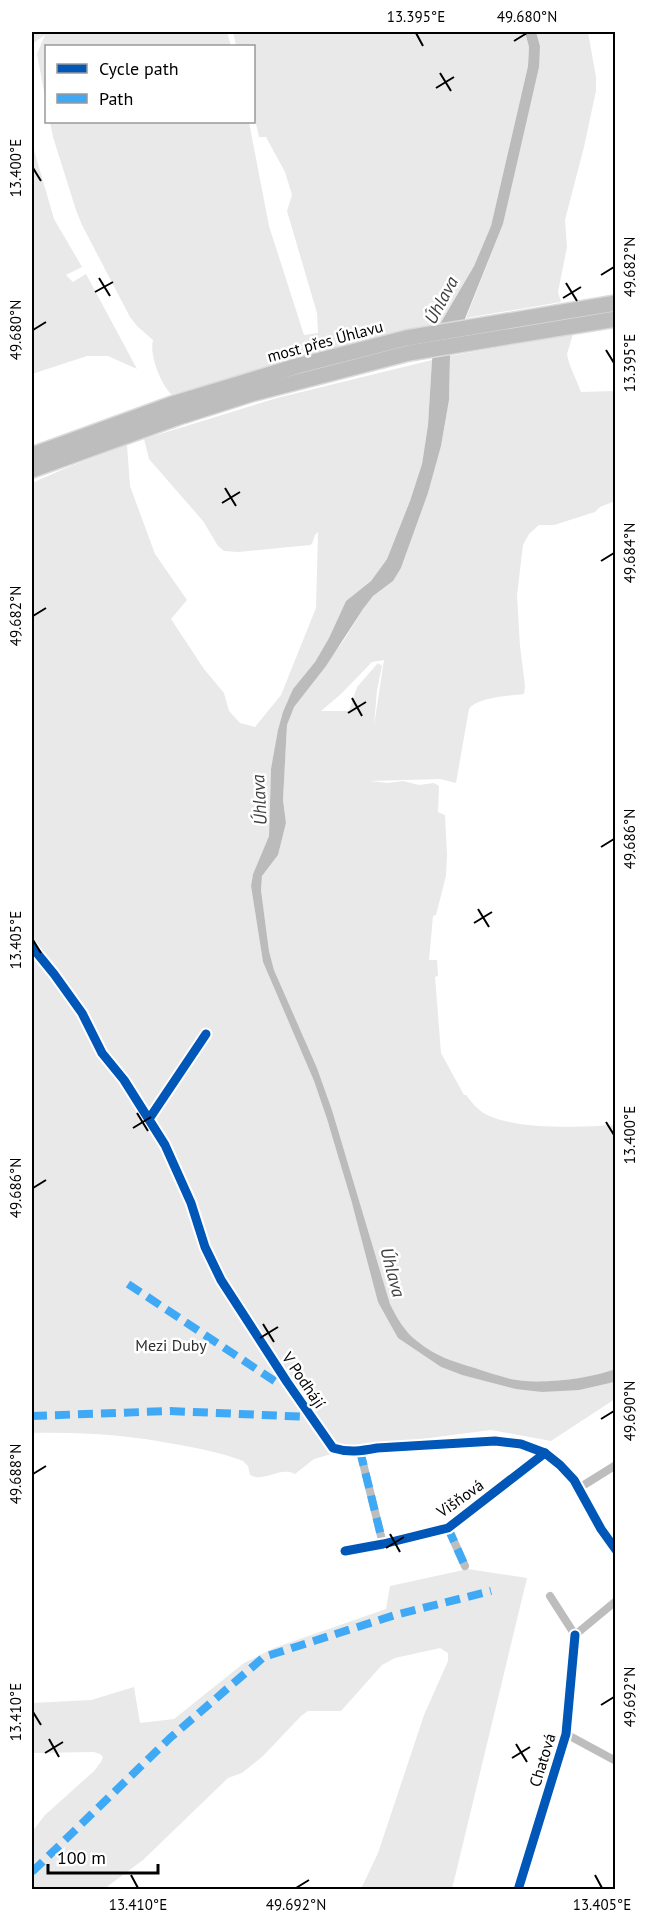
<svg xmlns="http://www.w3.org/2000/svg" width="647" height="1921" font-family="'PT Sans',sans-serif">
  <rect width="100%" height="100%" fill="#fff"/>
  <g fill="#e9e9e9" fill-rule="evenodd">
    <path d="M32,32H227L231,46H46V102L37,54L45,35L32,44Z"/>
    <path d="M233,32H525L529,47L528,66L491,226L474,266L440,324L293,359L172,395C161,385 149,355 153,340L137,326L130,317L82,225L76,210L53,137L50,122H249L269,226L304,335L318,333L317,313L287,211L292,195L285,172L266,137H259L254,115V46H236Z"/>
    <path d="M536,32H588L596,77V91L584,147L565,220L567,247L558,292L561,302L466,318L503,224L540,46Z"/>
    <path d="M32,143L54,219L82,267L66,275L73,282L86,274L137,369L108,356H87L32,374Z"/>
    <path d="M573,334L567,354L569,363L581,392L615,391V501L600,507L595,512L554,525H539L529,534L523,545L517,595L520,646L525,686L524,694C509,696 478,697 469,709L456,783L440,779L369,781L388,783L403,781L419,785L434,783L439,786L438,812L445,815L447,854L446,876L436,915L433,916L429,960H437L438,976L435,977L441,1053L464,1095H466C470,1100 476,1108 482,1112C512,1131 580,1127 615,1125V1369C590,1379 537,1385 511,1379C499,1376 487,1372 475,1368C454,1362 435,1356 417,1341C405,1332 397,1318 390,1304L332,1110L317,1068L274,970L269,951L261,890L262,876L278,855L286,823L283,800L287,725L294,706L344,640L363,609L373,596L393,581L401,568L428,493L441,446L449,400L450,356ZM384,660L374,726L377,690L382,666L378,663L357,687L349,711H321L341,694L372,662Z"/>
    <path d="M432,360L428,425L422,464L410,501L387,559L371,581L346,601L329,638L315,662L293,689L271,769L269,836L253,874L251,886L263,962L314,1081L327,1119L352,1203L398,1338L441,1367L462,1375L542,1392L615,1382V1399L551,1441L491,1430L352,1448L314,1459L295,1474C280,1466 264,1483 250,1475L248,1466L243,1461C223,1453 201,1449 180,1445C128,1435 84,1432 32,1433V483L66,468L127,445L130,486L155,554L187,600L171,619L204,669L224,693L229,711L240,723L255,727L281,695L316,608L318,532L315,535L312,544L310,545L238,552L224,551L218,546L203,521L149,459L144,439L277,398Z"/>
    <path d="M468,1569L527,1578L452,1889H361L378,1853L424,1715L448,1661V1653L440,1648L395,1658L382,1665L341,1711H308L301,1716L263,1756L242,1773L228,1778L143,1860L104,1889H32V1832L45,1815L94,1771L101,1762L103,1757L100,1754L94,1752L32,1753V1703L91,1700L134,1687L140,1723L174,1719L244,1663L274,1648L386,1609L390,1586Z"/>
  </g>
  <path fill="#bbb" d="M525,32H536L540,46L539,67L503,224L450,356L449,400L441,446L428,493L401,568L393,581L373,596L363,609L326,666L294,707L287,725L283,800L286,823L278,855L262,876L261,890L269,951L274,970L317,1068L332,1110L390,1304C397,1318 405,1332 417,1341C435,1356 454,1362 475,1368C487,1372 499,1376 511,1379C537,1385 590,1379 615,1369V1382H614L579,1390L542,1392L516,1389L462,1375L441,1367L398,1338L378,1302L352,1203L327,1119L314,1081L263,962L251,886L253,874L269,836L271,769L278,730L283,712L293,689L315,662L329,638L346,601L371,581L387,559L410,501L422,464L428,425L432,360L440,324L474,266L491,226L528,66L529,47Z"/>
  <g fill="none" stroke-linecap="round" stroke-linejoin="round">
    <g stroke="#dbdbdb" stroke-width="18">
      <g id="motorway">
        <path d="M32,455L172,404L297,366L406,338L616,303"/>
        <path d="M32,470L179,417L251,394L409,353L616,319"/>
      </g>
    </g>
    <g stroke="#bdbdbd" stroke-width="8">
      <path d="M32,947L54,974L82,1013L102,1053L124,1080L165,1145L191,1203L205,1247L221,1280L287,1382L333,1448C349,1453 361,1451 377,1448L495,1441L521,1444L545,1453L560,1465L574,1480L601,1529L616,1550"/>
      <path d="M149,1119L206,1034"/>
      <path d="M360,1451L383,1544"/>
      <path d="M579,1488L616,1465"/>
      <path d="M448,1528L465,1566"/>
      <path d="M345,1551L383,1544L448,1528L545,1453"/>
      <path d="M550,1596L575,1635L616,1601"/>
      <path d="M566,1734L616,1761"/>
      <path d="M518,1890L566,1734L575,1635"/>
    </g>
    <use href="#motorway" stroke="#bdbdbd" stroke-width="15"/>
    <g stroke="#3fa9f5" stroke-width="8" stroke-dasharray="15 8" stroke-linecap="butt">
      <path d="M128,1284L276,1382H287"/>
      <path d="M32,1416L170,1411L311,1417"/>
      <path d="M360,1451L383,1544"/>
      <path d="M448,1528L465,1566"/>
      <path d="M32,1872L170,1738L264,1657L395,1615L491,1591"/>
    </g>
    <g stroke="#fff" stroke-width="13">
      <g id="cycleway">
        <path d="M32,947L54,974L82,1013L102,1053L124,1080L165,1145L191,1203L205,1247L221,1280L287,1382L333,1448C349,1453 361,1451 377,1448L495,1441L521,1444L545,1453L560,1465L574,1480L601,1529L616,1550"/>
        <path d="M149,1119L206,1034"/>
        <path d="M345,1551L383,1544L448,1528L545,1453"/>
        <path d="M518,1890L566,1734L575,1635"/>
      </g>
    </g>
    <use href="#cycleway" stroke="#0057b8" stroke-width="9"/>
  </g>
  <path fill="none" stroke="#000" stroke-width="2" d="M416,33L423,46M514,41L527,33M440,73L451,91M436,88L454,77M33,168L41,181M601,275L614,267M99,278L110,296M566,283L577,301M95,292L113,282M563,298L581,287M33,330L46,322M606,350L614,363M225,488L236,506M222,503L240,492M601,561L614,553M33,616L46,608M352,698L362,716M348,713L366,702M601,847L614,839M478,909L489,927M474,923L492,912M33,940L41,953M137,1113L148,1131M606,1122L614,1135M133,1128L151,1117M33,1188L46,1180M263,1324L274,1342M260,1338L278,1327M601,1419L614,1411M33,1474L46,1466M390,1534L400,1552M386,1548L404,1537M601,1705L614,1697M33,1712L41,1725M49,1739L59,1757M516,1744L527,1762M45,1753L63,1742M512,1758L530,1747M131,1875L138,1888M595,1875L602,1888M296,1888L309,1880"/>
  <g text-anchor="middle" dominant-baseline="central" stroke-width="5" stroke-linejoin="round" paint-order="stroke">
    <g font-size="16" fill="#000" stroke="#fff">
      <text transform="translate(325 341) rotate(-15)">most přes Úhlavu</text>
      <text transform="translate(304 1380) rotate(56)">V Podhájí</text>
      <text transform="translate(460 1498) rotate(-35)">Višňová</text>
      <text transform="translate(542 1760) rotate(-73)">Chatová</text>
    </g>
    <g font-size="16" fill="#2e2e2e" stroke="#fff">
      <text x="171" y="1345">Mezi Duby</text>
    </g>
    <g font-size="18" font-style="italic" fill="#3f3f3f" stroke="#fff">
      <text transform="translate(441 300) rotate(-62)">Úhlava</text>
      <text transform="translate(259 800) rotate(-93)">Úhlava</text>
      <text transform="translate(393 1272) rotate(75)">Úhlava</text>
    </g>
  </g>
  <rect width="647" height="1921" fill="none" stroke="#ffffff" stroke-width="66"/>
  <rect x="45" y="45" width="210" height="78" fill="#ffffff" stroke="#999999" stroke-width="1.5"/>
  <rect x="57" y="64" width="30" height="9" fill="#0057b8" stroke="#999999" stroke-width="1.5"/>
  <text x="99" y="75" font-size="18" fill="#000000">Cycle path</text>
  <rect x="57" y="94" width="30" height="9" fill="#3fa9f5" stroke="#999999" stroke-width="1.5"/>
  <text x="99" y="105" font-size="18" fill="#000000">Path</text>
  <path d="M48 1864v9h110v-9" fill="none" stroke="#000000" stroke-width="3"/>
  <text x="57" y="1864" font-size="18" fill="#000000" stroke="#ffffff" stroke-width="4.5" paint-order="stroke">100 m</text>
  <rect x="33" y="33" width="581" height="1855" fill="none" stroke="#000" stroke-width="2"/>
  <g font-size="15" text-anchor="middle" fill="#000">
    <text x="416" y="22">13.395°E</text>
    <text x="527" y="22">49.680°N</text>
    <text transform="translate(16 168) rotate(-90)" y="5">13.400°E</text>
    <text transform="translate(630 267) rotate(-90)" y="5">49.682°N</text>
    <text transform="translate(16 330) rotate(-90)" y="5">49.680°N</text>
    <text transform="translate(630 363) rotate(-90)" y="5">13.395°E</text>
    <text transform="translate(630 553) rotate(-90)" y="5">49.684°N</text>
    <text transform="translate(16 616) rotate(-90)" y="5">49.682°N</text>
    <text transform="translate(630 839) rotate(-90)" y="5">49.686°N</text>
    <text transform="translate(16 940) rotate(-90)" y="5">13.405°E</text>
    <text transform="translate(630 1135) rotate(-90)" y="5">13.400°E</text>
    <text transform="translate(16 1188) rotate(-90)" y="5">49.686°N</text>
    <text transform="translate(630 1411) rotate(-90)" y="5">49.690°N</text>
    <text transform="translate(16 1474) rotate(-90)" y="5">49.688°N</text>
    <text transform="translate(630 1697) rotate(-90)" y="5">49.692°N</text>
    <text transform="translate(16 1712) rotate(-90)" y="5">13.410°E</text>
    <text x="138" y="1910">13.410°E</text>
    <text x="296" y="1910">49.692°N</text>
    <text x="602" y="1910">13.405°E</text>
  </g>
</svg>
